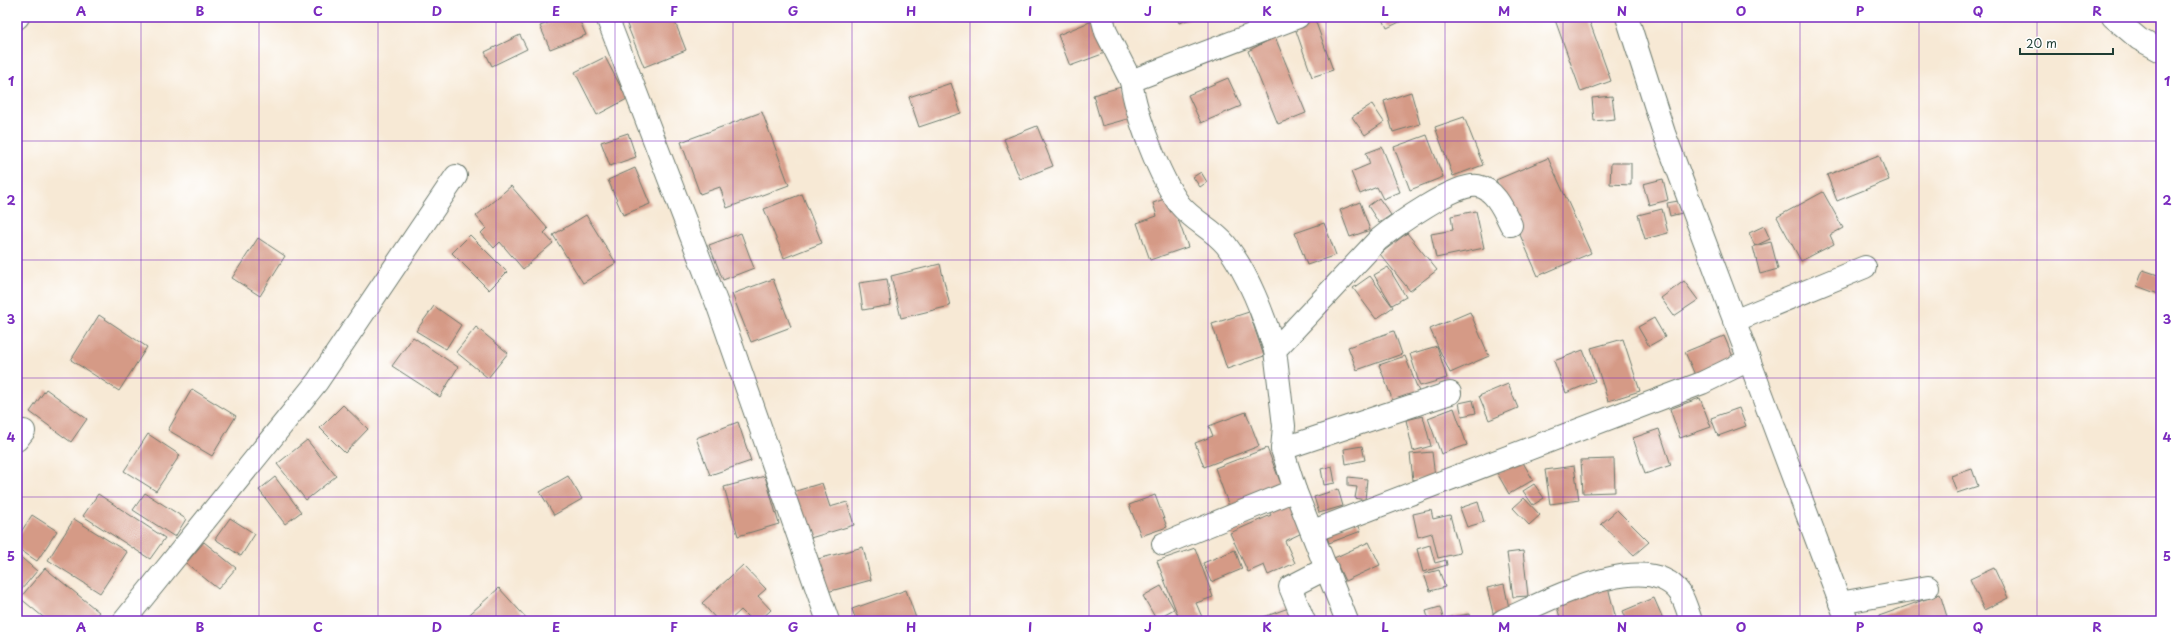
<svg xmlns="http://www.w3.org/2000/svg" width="2178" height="638" font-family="'Playpen Sans',sans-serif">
  <rect width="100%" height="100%" fill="#fff"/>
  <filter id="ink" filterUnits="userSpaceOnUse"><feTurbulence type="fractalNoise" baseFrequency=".025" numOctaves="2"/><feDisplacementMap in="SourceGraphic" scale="8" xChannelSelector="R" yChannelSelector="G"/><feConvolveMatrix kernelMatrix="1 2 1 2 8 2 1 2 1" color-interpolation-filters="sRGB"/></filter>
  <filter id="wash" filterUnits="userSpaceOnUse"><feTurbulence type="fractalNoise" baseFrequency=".012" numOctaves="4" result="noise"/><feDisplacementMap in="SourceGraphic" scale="16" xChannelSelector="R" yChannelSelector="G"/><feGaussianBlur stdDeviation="0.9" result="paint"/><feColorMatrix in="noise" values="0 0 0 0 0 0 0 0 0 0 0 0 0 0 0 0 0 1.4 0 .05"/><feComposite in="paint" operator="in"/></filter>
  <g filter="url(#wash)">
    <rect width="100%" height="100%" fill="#f7e9d5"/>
    <g id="blocks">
      <g fill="#d59a86">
        <path d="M563,17H578L586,35L550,49L540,26Z"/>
        <path d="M624,17H673L686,50L644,67Z"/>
        <path d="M1177,17H1196L1179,23Z"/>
        <path d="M1307,17H1314L1333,70L1312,77L1293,22Z"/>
        <path d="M1382,17H1410L1387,28Z"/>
        <path d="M1554,17H1588L1611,81L1581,92Z"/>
        <path d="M1092,21L1105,53L1070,66L1058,35Z"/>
        <path d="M520,35L527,49L492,66L485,52Z"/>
        <path d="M1275,37L1306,113L1278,124L1248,51Z"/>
        <path d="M605,57L627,99L597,115L575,72Z"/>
        <path d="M1228,78L1241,106L1201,123L1188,95Z"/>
        <path d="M951,83L961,113L919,127L909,97Z"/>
        <path d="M1121,87L1131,118L1102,126L1093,95Z"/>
        <path d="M1411,92L1420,124L1393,132L1384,101Z"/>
        <path d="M1612,96L1615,119L1594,121L1592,98Z"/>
        <path d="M1372,104L1384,122L1365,135L1352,117Z"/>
        <path d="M762,112L789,185L727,208L720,187L700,194L681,142Z"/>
        <path d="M1464,117L1483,165L1453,176L1435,127Z"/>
        <path d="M1037,126L1053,166L1020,179L1004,139Z"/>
        <path d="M628,133L636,157L610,166L601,142Z"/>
        <path d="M1427,135L1443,177L1410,190L1394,147Z"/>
        <path d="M1382,147L1400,192L1383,199L1377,187L1360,194L1351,172L1370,164L1366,153Z"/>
        <path d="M1879,155L1889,180L1837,201L1827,175Z"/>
        <path d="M1548,158L1591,253L1538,276L1496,180Z"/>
        <path d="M1611,163H1631V185L1610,184Z"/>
        <path d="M635,168L650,204L623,215L608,180Z"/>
        <path d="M1201,172L1207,182L1200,187L1193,177Z"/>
        <path d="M1663,179L1668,200L1649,205L1643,184Z"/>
        <path d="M511,186L548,229L544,233L553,243L523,269L500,242L494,248L481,233L486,228L476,216Z"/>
        <path d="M1823,192L1843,228L1830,235L1834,244L1801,261L1777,217Z"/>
        <path d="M802,194L822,243L784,258L764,209Z"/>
        <path d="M1170,197L1188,247L1150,260L1137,223L1157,216L1153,203Z"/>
        <path d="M1379,198L1391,215L1379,223L1368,206Z"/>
        <path d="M1678,201L1682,213L1670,216L1667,203Z"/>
        <path d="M1360,202L1370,230L1350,237L1340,210Z"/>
        <path d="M1662,209L1668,233L1645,239L1638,215Z"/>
        <path d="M1476,211L1484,248L1436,258L1431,234L1453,230L1451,216Z"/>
        <path d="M586,215L616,263L583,283L553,235Z"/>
        <path d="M1324,223L1336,255L1307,265L1295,233Z"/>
        <path d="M1764,226L1770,239L1755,246L1771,242L1778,269L1760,274L1753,247L1755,246L1749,233Z"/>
        <path d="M741,233L754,268L723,280L709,245Z"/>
        <path d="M1407,233L1437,270L1410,291L1380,254Z"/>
        <path d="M470,235L507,272L489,290L452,253Z"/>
        <path d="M258,238L285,256L260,296L232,278Z"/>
        <path d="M940,264L950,306L901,318L891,276Z"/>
        <path d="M1388,267L1406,297L1392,305L1374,275Z"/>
        <path d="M2143,270L2161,276V295L2137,286Z"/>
        <path d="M1370,276L1393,307L1376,319L1353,288Z"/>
        <path d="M773,279L791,327L751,342L732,294Z"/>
        <path d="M887,279L891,305L863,310L859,283Z"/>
        <path d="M1684,281L1698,300L1674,316L1661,298Z"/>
        <path d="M434,306L461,325L446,349L416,331Z"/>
        <path d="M1249,312L1264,356L1227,369L1212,324Z"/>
        <path d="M1470,312L1489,356L1450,373L1430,329Z"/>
        <path d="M99,315L147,347L119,391L71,360Z"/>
        <path d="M1654,318L1665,337L1649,346L1638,327Z"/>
        <path d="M476,327L508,353L488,378L456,352Z"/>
        <path d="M1394,331L1402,354L1357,370L1348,347Z"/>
        <path d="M1724,336L1734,359L1695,375L1685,352Z"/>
        <path d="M413,337L458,367L440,397L392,366Z"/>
        <path d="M1623,339L1640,391L1608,401L1591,348Z"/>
        <path d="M1437,346L1447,378L1420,386L1410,354Z"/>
        <path d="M1583,350L1595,381L1566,393L1554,361Z"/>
        <path d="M1405,356L1419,392L1393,401L1379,365Z"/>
        <path d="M1508,384L1518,408L1489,420L1479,396Z"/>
        <path d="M46,389L87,419L71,442L30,412Z"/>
        <path d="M192,389L236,416L212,456L168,430Z"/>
        <path d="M1700,398L1711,427L1680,438L1670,409Z"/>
        <path d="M1473,400L1476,413L1462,416L1459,403Z"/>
        <path d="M343,405L368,429L345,453L320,428Z"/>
        <path d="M1454,408L1467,445L1441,454L1428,418Z"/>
        <path d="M1739,408L1746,426L1718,436L1711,418Z"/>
        <path d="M1246,412L1259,446L1204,467L1195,443L1213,436L1209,426Z"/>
        <path d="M1423,416L1431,446L1413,451L1406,420Z"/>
        <path d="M738,422L751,461L710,475L696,438Z"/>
        <path d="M1659,429L1671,465L1645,474L1633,438Z"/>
        <path d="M148,434L180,455L156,491L124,471Z"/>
        <path d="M307,440L336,476L306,500L277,464Z"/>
        <path d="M1362,446L1365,460L1346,464L1344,449Z"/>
        <path d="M1267,448L1283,489L1230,509L1215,468Z"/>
        <path d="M1432,452L1435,477L1413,480L1410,454Z"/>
        <path d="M1521,459L1533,480L1509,494L1497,473Z"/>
        <path d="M1614,459L1615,492L1583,493L1581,460Z"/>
        <path d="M1332,466L1335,483L1324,485L1321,469Z"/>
        <path d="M1574,466L1579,500L1550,504L1545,470Z"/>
        <path d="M1972,469L1978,486L1957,493L1951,476Z"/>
        <path d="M568,476L582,499L554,515L540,492Z"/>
        <path d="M765,476L779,524L738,536L724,487Z"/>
        <path d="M275,477L301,512L285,524L259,490Z"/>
        <path d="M1348,477L1367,479L1365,500L1355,498L1357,487L1348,486Z"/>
        <path d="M822,483L830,507L847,502L854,525L807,539L793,492Z"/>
        <path d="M1534,484L1544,498L1533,505L1523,491Z"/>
        <path d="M1338,489L1343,506L1319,513L1314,497Z"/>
        <path d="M145,493L186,519L175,537L133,510Z"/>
        <path d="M98,494L165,538L150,559L83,516Z"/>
        <path d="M1155,495L1167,527L1141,536L1129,505Z"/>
        <path d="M1288,498L1304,532L1285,541L1295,563L1268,575L1264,565L1248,572L1230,533L1271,515L1267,507Z"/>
        <path d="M1524,498L1540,515L1529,525L1513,508Z"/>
        <path d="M1478,502L1484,522L1467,527L1460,508Z"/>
        <path d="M1431,510L1433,519L1450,515L1460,553L1438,558L1432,533L1418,537L1413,514Z"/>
        <path d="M1617,510L1649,542L1634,555L1601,524Z"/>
        <path d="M32,515L57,531L37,561L17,548V538Z"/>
        <path d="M230,518L255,534L241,556L215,539Z"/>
        <path d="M74,519L127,552L100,593L48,560Z"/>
        <path d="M1357,522L1361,531L1329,543L1326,534Z"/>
        <path d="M204,542L236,568L218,589L186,563Z"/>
        <path d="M1369,542L1380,565L1345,581L1334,558Z"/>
        <path d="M1430,545L1435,563L1446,560L1447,565L1423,572L1417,549Z"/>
        <path d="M863,547L871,580L827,592L818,559Z"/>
        <path d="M1195,548L1213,597L1196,603L1202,617L1190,621H1180L1157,561Z"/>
        <path d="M1235,550L1242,569L1211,582L1203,563Z"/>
        <path d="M1523,551L1528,596L1513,597L1507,553Z"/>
        <path d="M17,554L37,571L17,595Z"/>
        <path d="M743,565L766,589L758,596L771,610L759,621H752L741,610L729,621H718L702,603Z"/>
        <path d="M45,568L99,612L92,621H48L20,598Z"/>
        <path d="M1994,568L2008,598L1984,610L1970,579Z"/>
        <path d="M1439,570L1445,587L1430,591L1424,574Z"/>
        <path d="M1504,584L1510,613L1494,617L1487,588Z"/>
        <path d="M1161,586L1174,609L1156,619L1143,596Z"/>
        <path d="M1608,587L1616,619L1561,621L1555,600Z"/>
        <path d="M499,588L529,621H462Z"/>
        <path d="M906,590L917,621H856L852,609Z"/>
        <path d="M1940,594L1948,620L1881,621L1879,616Z"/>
        <path d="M1654,598L1664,621H1627L1623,611Z"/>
        <path d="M1294,606L1299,621H1262L1261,618Z"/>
        <path d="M1440,607L1444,621H1429L1426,611Z"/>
        <path d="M1469,614L1470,621H1447V618Z"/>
      </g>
    </g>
  </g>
  <g filter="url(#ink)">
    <use href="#blocks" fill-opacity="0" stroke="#6b796c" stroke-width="1"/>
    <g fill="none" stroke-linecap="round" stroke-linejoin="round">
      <g stroke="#6b796c" stroke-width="24">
        <g id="street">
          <path d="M607,17L719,309L828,621"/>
          <path d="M1102,17L1106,32L1131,81"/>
          <path d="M1627,17L1664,133L1847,621"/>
          <path d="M2113,17L2139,39L2161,51"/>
          <path d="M17,18L18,17"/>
          <path d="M1734,321L1865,267"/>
          <path d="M1275,350C1263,314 1249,275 1226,245C1213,229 1193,221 1180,205C1159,177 1136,115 1131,81L1298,17"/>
          <path d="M17,440L24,431"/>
          <path d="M1282,449L1450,393"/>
          <path d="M1313,531L1702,383L1749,360"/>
          <path d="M1163,544L1295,490"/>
          <path d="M1840,603L1928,587"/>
          <path d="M124,621L317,382L456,176"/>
          <path d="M1304,621L1290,587L1327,568"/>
          <path d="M1347,621L1295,490L1282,449L1284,426L1275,350L1378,240C1395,226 1456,182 1478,186C1495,189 1504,211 1511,225"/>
          <path d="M1502,621C1542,604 1646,545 1680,593C1685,601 1688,612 1691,621"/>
        </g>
      </g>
      <use href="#street" stroke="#fff" stroke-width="22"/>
    </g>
  </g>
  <path fill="none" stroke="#7b2cbf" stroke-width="1" stroke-opacity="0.55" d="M141,17V621M259,17V621M378,17V621M496,17V621M615,17V621M733,17V621M852,17V621M970,17V621M1089,17V621M1208,17V621M1326,17V621M1445,17V621M1563,17V621M1682,17V621M1800,17V621M1919,17V621M2037,17V621M17,141H2161M17,260H2161M17,378H2161M17,497H2161"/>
  <rect width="2178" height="638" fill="none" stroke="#fff" stroke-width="44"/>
  <path d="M2020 48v6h93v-6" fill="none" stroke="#1f3d34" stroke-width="2"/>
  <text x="2026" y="48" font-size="12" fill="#1f3d34" stroke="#ffffff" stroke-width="3" paint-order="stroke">20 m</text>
  <rect x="22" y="22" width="2134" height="594" fill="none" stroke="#7b2cbf" stroke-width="1.5"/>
  <g font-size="13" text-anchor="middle" font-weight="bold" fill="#7b2cbf">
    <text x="81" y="16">A</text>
    <text x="200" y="16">B</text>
    <text x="318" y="16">C</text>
    <text x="437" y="16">D</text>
    <text x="556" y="16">E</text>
    <text x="674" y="16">F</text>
    <text x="793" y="16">G</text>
    <text x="911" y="16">H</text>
    <text x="1030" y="16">I</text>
    <text x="1148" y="16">J</text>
    <text x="1267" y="16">K</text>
    <text x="1385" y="16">L</text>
    <text x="1504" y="16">M</text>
    <text x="1622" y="16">N</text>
    <text x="1741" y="16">O</text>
    <text x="1860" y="16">P</text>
    <text x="1978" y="16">Q</text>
    <text x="2097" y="16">R</text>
    <text x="11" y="86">1</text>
    <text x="2167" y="86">1</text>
    <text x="11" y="205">2</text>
    <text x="2167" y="205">2</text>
    <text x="11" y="324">3</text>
    <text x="2167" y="324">3</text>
    <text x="11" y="442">4</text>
    <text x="2167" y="442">4</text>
    <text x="11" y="561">5</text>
    <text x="2167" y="561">5</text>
    <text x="81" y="632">A</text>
    <text x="200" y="632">B</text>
    <text x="318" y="632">C</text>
    <text x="437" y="632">D</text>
    <text x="556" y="632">E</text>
    <text x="674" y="632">F</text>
    <text x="793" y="632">G</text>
    <text x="911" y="632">H</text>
    <text x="1030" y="632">I</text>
    <text x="1148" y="632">J</text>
    <text x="1267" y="632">K</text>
    <text x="1385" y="632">L</text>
    <text x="1504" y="632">M</text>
    <text x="1622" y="632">N</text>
    <text x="1741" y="632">O</text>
    <text x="1860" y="632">P</text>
    <text x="1978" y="632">Q</text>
    <text x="2097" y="632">R</text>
  </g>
</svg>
